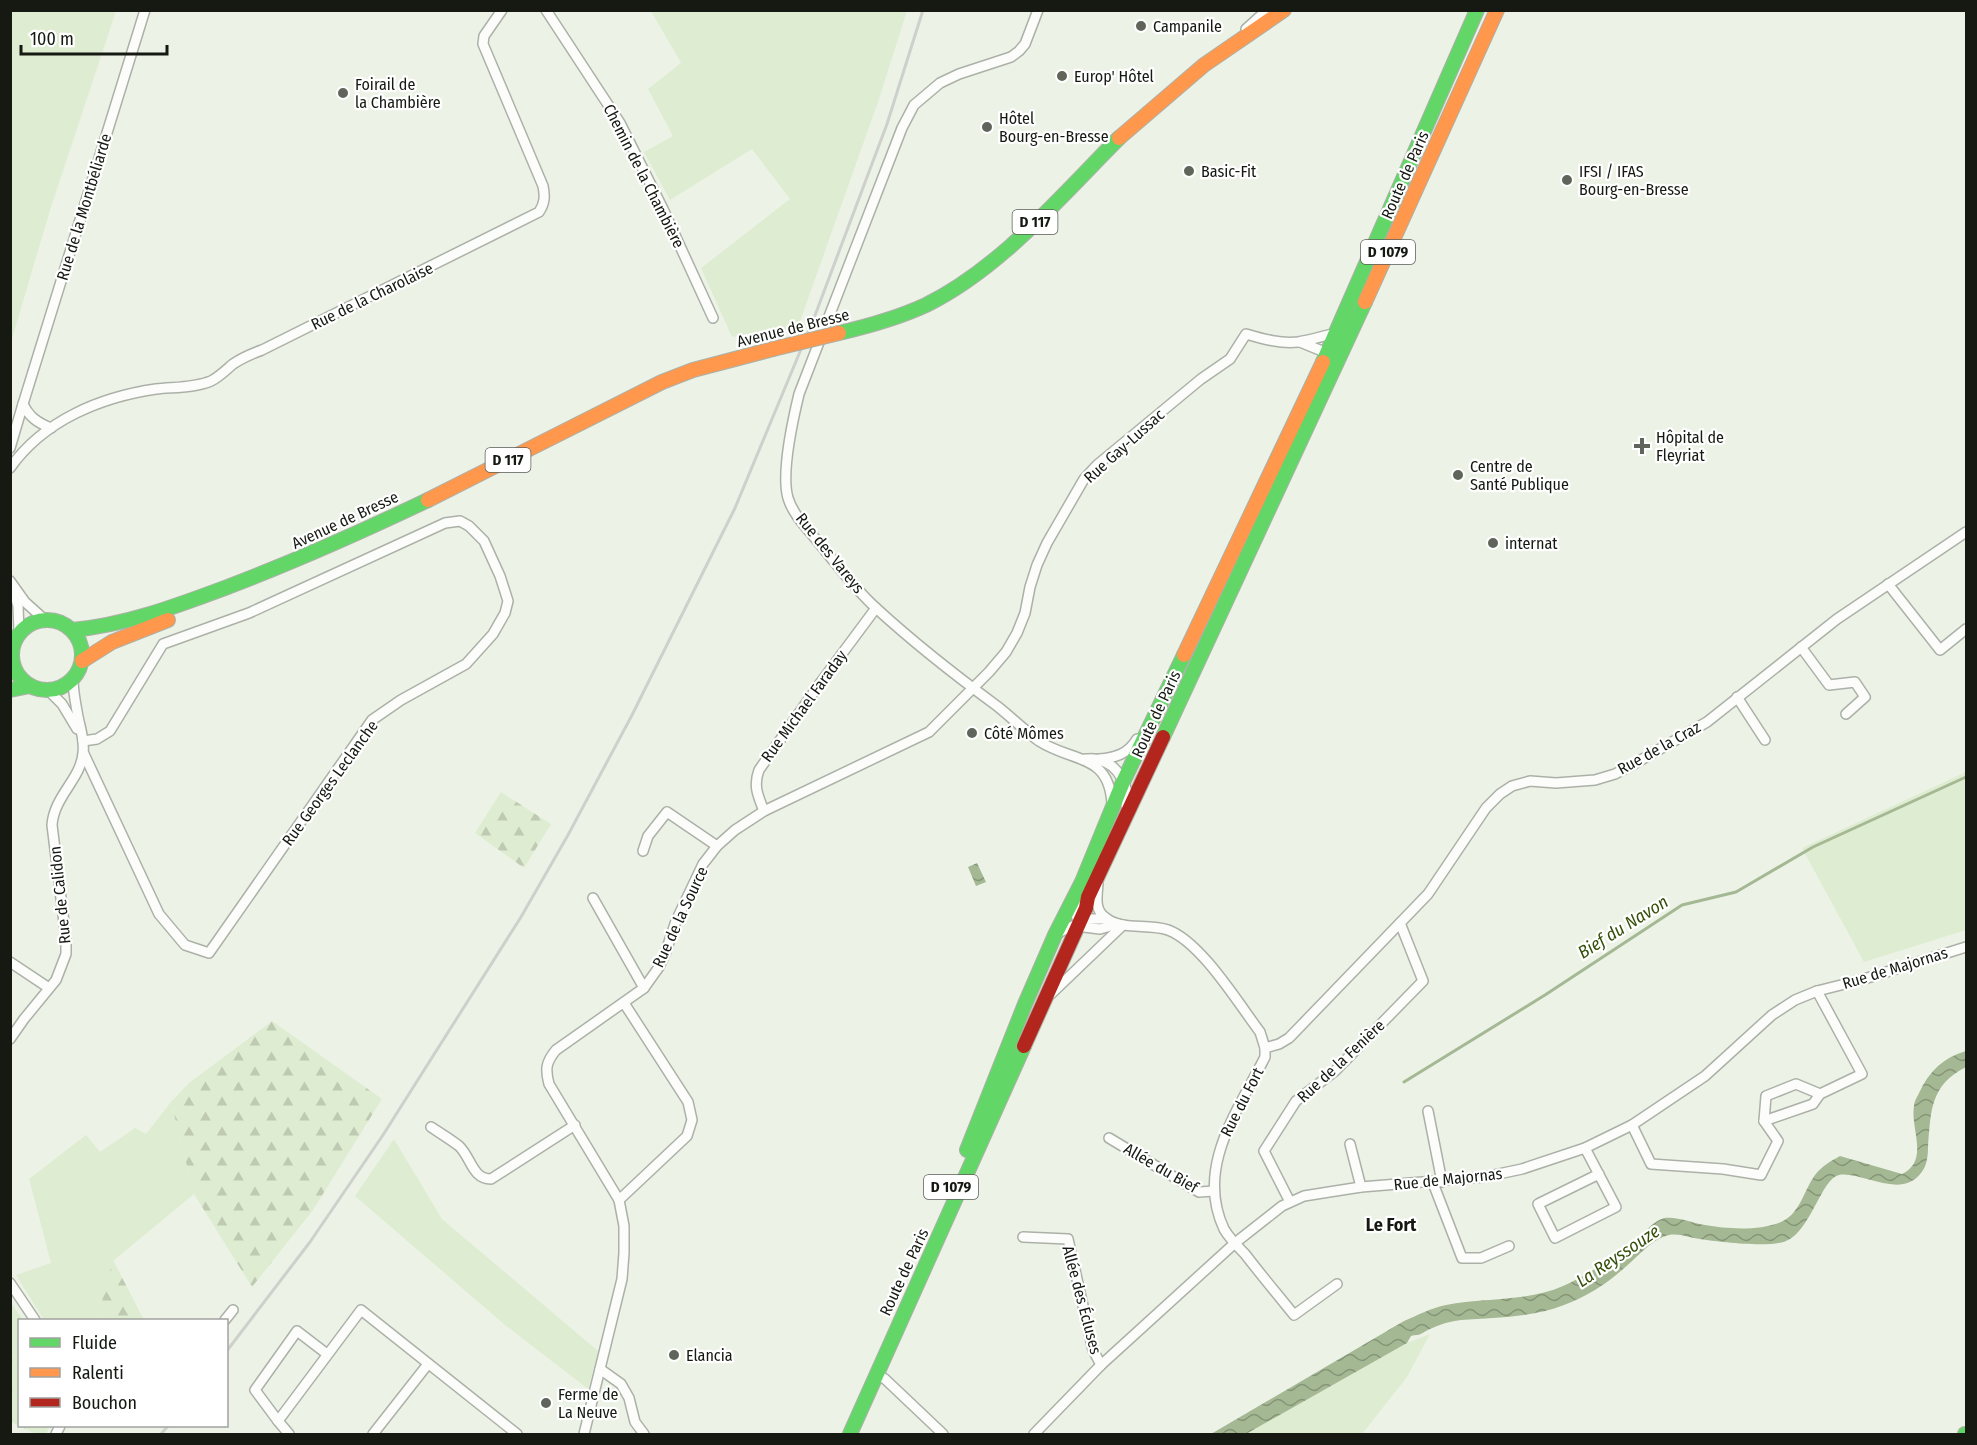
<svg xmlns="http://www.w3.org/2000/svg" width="1977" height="1445" font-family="'Fira Sans Condensed',sans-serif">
  <defs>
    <pattern id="forest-firs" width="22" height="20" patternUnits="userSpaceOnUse" patternTransform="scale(1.5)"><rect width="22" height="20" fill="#deecd1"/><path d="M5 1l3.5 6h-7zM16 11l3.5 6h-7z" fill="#becab2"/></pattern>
    <pattern id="water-waves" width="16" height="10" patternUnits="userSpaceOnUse" patternTransform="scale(1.5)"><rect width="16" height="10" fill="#a5b894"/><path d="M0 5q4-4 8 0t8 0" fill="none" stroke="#859577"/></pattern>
  </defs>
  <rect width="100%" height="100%" fill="#ecf3e6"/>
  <g fill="#deecd1">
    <path d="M11,10L116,11L51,207L11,342Z"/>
    <path d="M651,11H907L878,102L798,327L732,337L701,268L790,199L752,149L670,200L644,152L673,136L648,89L681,63Z"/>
    <path d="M1966,772V930L1864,962L1802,848Z"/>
    <path d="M171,1102L194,1194L114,1260L97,1320H44L16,1275L51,1263L29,1179L86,1135L100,1152L135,1128L146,1134Z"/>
    <path d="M394,1139L442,1219L598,1351L588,1389L505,1325L355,1196Z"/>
    <path d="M10,1301L23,1320H20L19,1352L15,1356L11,1355Z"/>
    <path d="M1430,1334L1407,1377L1362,1434H1246L1407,1343Z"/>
  </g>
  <g fill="url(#forest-firs)">
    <path d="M501,792L551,824L524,868L475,833Z"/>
    <path d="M272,1021L382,1099L313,1210L252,1287L194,1194L171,1102L189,1083Z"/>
    <path d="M113,1260L144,1320H97Z"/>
    <path d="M19,1352L20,1426H50L46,1434H36L11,1422V1355L15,1356Z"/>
  </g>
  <g fill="url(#water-waves)">
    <path d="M977,863L986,882L976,886L968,867Z"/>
    <path d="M1966,1051V1067C1930,1085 1931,1111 1928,1147C1928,1156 1927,1166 1921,1173C1901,1200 1861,1171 1839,1175C1821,1179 1811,1231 1786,1241C1770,1248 1719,1242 1700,1239C1690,1238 1680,1233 1669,1235C1651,1239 1636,1259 1622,1270C1606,1284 1584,1298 1564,1305C1531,1318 1495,1317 1461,1320C1451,1321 1440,1324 1430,1329C1427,1330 1422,1334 1418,1335C1416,1335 1413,1335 1411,1336L1407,1343L1246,1434H1211L1404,1321C1418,1315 1431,1308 1446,1305C1484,1297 1527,1302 1563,1286C1590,1274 1616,1256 1639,1237C1647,1230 1654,1221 1664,1218C1677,1216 1692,1223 1705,1225C1727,1229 1759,1231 1781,1222C1800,1214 1804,1190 1815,1175C1822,1166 1831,1161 1840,1156L1902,1174C1930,1160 1910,1129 1914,1106C1914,1101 1918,1096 1919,1093C1929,1071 1944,1057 1966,1051Z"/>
  </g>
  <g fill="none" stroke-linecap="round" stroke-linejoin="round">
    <path stroke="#a5b894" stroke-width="3" d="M1404,1082L1545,995L1682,905L1736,892L1813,847L1966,777"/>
    <g stroke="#acb1a8" stroke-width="12">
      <g id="street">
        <path d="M546,10L620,123L663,209L713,318"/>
        <path d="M1038,10L1025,44L1019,51L1011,57L959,74L940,83L914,105L902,128L799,394C793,419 781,474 788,498C793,515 808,529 819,543C837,565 855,589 876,608C914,643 955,675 997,706C1011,717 1024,730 1039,741C1073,763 1109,753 1112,804"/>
        <path d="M1246,29L1267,10"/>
        <path d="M1300,342L1327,353"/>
        <path d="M23,404L145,10"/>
        <path d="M10,448L23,404C29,417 38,423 51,428"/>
        <path d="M10,468C44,420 101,397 156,389C174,387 194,388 211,381C219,377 226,370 233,364C242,358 251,354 262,350L539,212C545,203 545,196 543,186L483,44L484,36L502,10"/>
        <path d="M10,581L25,602L45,620"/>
        <path d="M1888,584L1940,650L1966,629"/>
        <path d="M14,593L18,606L19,633"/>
        <path d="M1801,647L1829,685L1855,682L1865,697L1846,714"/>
        <path d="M48,690L62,704L77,729"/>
        <path d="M1737,697L1765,740"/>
        <path d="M83,741L97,739L110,731L163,644L249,613L445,523L460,521L469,526L484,541L500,576L508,601L505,613L493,634L466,664L401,700L372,720L209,953L185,945L159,914L84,754"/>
        <path d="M1085,759C1089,759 1095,758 1099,760C1118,764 1131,788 1126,806"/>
        <path d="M1099,759C1115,758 1128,754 1137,739"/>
        <path d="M764,811C758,796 753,786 759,770L821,682L876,608"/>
        <path d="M643,851L648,836L667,812L717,846"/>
        <path d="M1098,884C1097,896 1094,911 1106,918C1123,931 1148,923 1168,930C1201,942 1238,1003 1260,1032L1265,1048V1057C1238,1111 1195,1167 1224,1229C1229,1238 1238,1247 1245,1254C1261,1275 1278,1295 1294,1315L1337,1284"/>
        <path d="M593,898L644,988"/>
        <path d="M1077,901C1073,912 1076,920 1084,927L1100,929L1118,924"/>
        <path d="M1058,933L1087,919H1107"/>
        <path d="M10,962L49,988"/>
        <path d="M1051,994L1123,925"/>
        <path d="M10,1039L24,1019L56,980L66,954V939L52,825C54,796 81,779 83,753C85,739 79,725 77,711C75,700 73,690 73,679"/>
        <path d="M1265,1048L1279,1044L1289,1038L1428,894L1486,808L1500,794L1512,786L1530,781L1556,783L1595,780L1615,774L1634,764L1707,722L1837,619L1966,532"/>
        <path d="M1428,1111L1442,1182"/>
        <path d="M1764,1121L1813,1104L1820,1094"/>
        <path d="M1632,1125L1651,1164L1723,1169L1761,1175L1778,1141L1764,1121L1766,1096L1796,1084L1820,1094L1862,1074L1817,991"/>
        <path d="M431,1127C440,1133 450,1139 459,1146C471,1157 472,1179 491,1179L575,1125"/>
        <path d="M1109,1138L1199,1192L1214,1191"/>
        <path d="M1350,1144L1361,1187"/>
        <path d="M1585,1148L1616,1207L1555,1238L1538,1204L1599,1174"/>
        <path d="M1433,1183L1462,1258H1481L1509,1246"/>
        <path d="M619,1200L687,1136L692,1120L688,1102L624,1003"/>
        <path d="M1290,1202L1264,1151L1296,1101L1335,1071L1423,981L1400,923"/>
        <path d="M1023,1237L1068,1239L1093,1350L1101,1365"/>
        <path d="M10,1283L35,1320"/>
        <path d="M225,1320L233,1310"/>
        <path d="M600,1369L621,1384L629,1398L635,1422L644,1434"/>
        <path d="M876,1374L885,1379L943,1434"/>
        <path d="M278,1421L255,1390L297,1331L327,1354"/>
        <path d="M56,1434L60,1426"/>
        <path d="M289,1434L278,1421L361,1310L517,1434"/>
        <path d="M373,1434L428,1364"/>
        <path d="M584,1434L622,1279L624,1253V1226L619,1200L549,1084C545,1069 546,1062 556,1050L644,988L659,967L665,954L676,921L703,864L717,846L735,830L764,811L929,732L989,672L1006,652L1017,633L1025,613L1030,587L1037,565L1047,543L1084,479L1097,465L1201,379L1230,359L1246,334C1263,339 1281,344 1298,342C1311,340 1323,336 1336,333"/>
        <path d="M1034,1434L1101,1365L1235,1243L1282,1206L1304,1196L1329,1192L1361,1187L1484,1177L1522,1169L1585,1148L1632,1125L1705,1076L1772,1015L1795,1000L1817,991L1861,980L1966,947"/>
      </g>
    </g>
    <g stroke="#acb1a8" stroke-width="16">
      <g id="fast">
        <path d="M839,333C869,326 898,318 926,305C1001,268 1061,196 1119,138"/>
        <path d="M1323,362L1477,10"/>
        <circle cx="47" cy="655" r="35"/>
        <path d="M72,630C127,625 179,605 230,586C298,560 363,531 428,500"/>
        <path d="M10,690L30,686"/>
        <path d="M1163,737L1365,302"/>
        <path d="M967,1150L1025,1004L1055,935L1082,882L1123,782L1184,655"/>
        <path d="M850,1434L1024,1046"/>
        <path d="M1965,1434H1966"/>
      </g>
    </g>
    <g stroke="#acb1a8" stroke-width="16">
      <g id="slow">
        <path d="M1119,138L1204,65L1284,10"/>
        <path d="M1365,302L1497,10"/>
        <path d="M428,500L662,382L693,370L773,349"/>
        <path d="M1184,655L1323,362"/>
        <path d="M82,661L112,642L168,620"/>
      </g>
    </g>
    <g stroke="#acb1a8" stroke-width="16">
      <path id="jam" d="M1024,1046L1086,908L1088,897L1163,737"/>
    </g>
    <use href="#street" stroke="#fcfdfb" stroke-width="9"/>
    <use href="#fast" stroke="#63d668" stroke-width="14"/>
    <use href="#slow" stroke="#ff974d" stroke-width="14"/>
    <use href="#jam" stroke="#b3261e" stroke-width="14"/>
    <g stroke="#ced0cc" stroke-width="3">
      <path d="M226,1352L310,1242L383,1135L521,917L568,835L631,717L735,508L814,318L887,124L923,10"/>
      <path d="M161,1434L168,1426"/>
    </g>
    <g stroke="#acb1a8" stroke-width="16" stroke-linecap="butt">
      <path id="slow-bridge" d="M773,349L839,333"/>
    </g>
    <use href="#slow-bridge" stroke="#ff974d" stroke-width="14"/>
  </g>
  <g fill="#60655c" stroke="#fff" stroke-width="2">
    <circle cx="1141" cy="26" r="6"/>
    <circle cx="1062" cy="76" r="6"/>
    <circle cx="343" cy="93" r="6"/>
    <circle cx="987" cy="127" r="6"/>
    <circle cx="1189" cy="171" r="6"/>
    <circle cx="1567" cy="180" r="6"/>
    <path d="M1639 437h6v6h6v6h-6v6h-6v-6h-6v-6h6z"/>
    <circle cx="1458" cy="475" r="6"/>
    <circle cx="1493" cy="543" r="6"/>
    <circle cx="972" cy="733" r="6"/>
    <circle cx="674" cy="1355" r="6"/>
    <circle cx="546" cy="1403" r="6"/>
  </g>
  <g text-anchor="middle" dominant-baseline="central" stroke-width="4.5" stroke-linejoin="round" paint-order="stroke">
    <g fill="#fff" stroke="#5b5e59" stroke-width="1.5">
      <rect x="1012.5" y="210" width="45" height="24" rx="4.5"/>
      <rect x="1361" y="240" width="54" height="24" rx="4.5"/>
      <rect x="485.5" y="448" width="45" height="24" rx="4.5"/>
      <rect x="924" y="1175" width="54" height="24" rx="4.5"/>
    </g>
    <g font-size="15" font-weight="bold" fill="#151912">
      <text x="1035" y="222">D 117</text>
      <text x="1388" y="252">D 1079</text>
      <text x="508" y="460">D 117</text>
      <text x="951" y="1187">D 1079</text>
    </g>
    <g font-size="16" fill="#151912" stroke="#fff" text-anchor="start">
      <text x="1153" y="26">Campanile</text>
      <text x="1074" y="76">Europ' Hôtel</text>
      <text x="355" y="84">Foirail de<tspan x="355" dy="18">la Chambière</tspan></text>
      <text x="999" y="118">Hôtel<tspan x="999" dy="18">Bourg-en-Bresse</tspan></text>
      <text x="1201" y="171">Basic-Fit</text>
      <text x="1579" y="171">IFSI / IFAS<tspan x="1579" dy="18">Bourg-en-Bresse</tspan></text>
      <text x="1656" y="437">Hôpital de<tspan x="1656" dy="18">Fleyriat</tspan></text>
      <text x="1470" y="466">Centre de<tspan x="1470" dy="18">Santé Publique</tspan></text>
      <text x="1505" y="543">internat</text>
      <text x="984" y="733">Côté Mômes</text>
      <text x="686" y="1355">Elancia</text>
      <text x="558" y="1394">Ferme de<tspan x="558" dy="18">La Neuve</tspan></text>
    </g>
    <g font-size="16" fill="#151912" stroke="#fff">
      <text transform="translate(1405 175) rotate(-66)">Route de Paris</text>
      <text transform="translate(644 176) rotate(63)">Chemin de la Chambière</text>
      <text transform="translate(84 207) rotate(-73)">Rue de la Montbéliarde</text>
      <text transform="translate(372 296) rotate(-26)">Rue de la Charolaise</text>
      <text transform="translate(793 328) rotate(-14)">Avenue de Bresse</text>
      <text transform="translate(1124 446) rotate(-42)">Rue Gay-Lussac</text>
      <text transform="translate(345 520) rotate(-25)">Avenue de Bresse</text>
      <text transform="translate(830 553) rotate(51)">Rue des Vareys</text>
      <text transform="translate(804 706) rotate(-54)">Rue Michael Faraday</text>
      <text transform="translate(1156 714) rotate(-65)">Route de Paris</text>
      <text transform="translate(1659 748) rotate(-29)">Rue de la Craz</text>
      <text transform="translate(330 783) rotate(-54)">Rue Georges Leclanche</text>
      <text transform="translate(60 895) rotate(-96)">Rue de Calidon</text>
      <text transform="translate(680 917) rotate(-65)">Rue de la Source</text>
      <text transform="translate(1895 968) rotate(-17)">Rue de Majornas</text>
      <text transform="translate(1341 1061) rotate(-43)">Rue de la Fenière</text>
      <text transform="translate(1242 1102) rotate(-63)">Rue du Fort</text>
      <text transform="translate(1161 1168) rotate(30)">Allée du Bief</text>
      <text transform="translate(1448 1179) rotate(-6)">Rue de Majornas</text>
      <text transform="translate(904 1272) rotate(-65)">Route de Paris</text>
      <text transform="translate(1082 1300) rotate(75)">Allée des Écluses</text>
    </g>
    <g font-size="18" font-style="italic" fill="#345009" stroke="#fff">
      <text transform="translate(1623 927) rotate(-32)">Bief du Navon</text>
      <text transform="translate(1618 1256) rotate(-34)">La Reyssouze</text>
    </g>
    <g font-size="18" font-weight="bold" fill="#151912" stroke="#fff">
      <text x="1391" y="1225">Le Fort</text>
    </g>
  </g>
  <rect width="1977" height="1445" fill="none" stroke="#151912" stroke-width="24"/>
  <rect x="18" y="1319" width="210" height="108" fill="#ffffff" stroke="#a1a3a0" stroke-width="1.5"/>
  <rect x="30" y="1338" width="30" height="9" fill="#63d668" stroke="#a1a3a0" stroke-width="1.5"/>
  <text x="72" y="1349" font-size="18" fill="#151912">Fluide</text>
  <rect x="30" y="1368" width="30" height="9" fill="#ff974d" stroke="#a1a3a0" stroke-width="1.5"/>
  <text x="72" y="1379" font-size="18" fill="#151912">Ralenti</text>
  <rect x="30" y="1398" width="30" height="9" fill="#b3261e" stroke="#a1a3a0" stroke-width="1.5"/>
  <text x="72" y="1409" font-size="18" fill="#151912">Bouchon</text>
  <path d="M21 45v9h146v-9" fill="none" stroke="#151912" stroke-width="3"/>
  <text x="30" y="45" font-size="18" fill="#151912" stroke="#ffffff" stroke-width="4.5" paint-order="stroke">100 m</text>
</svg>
